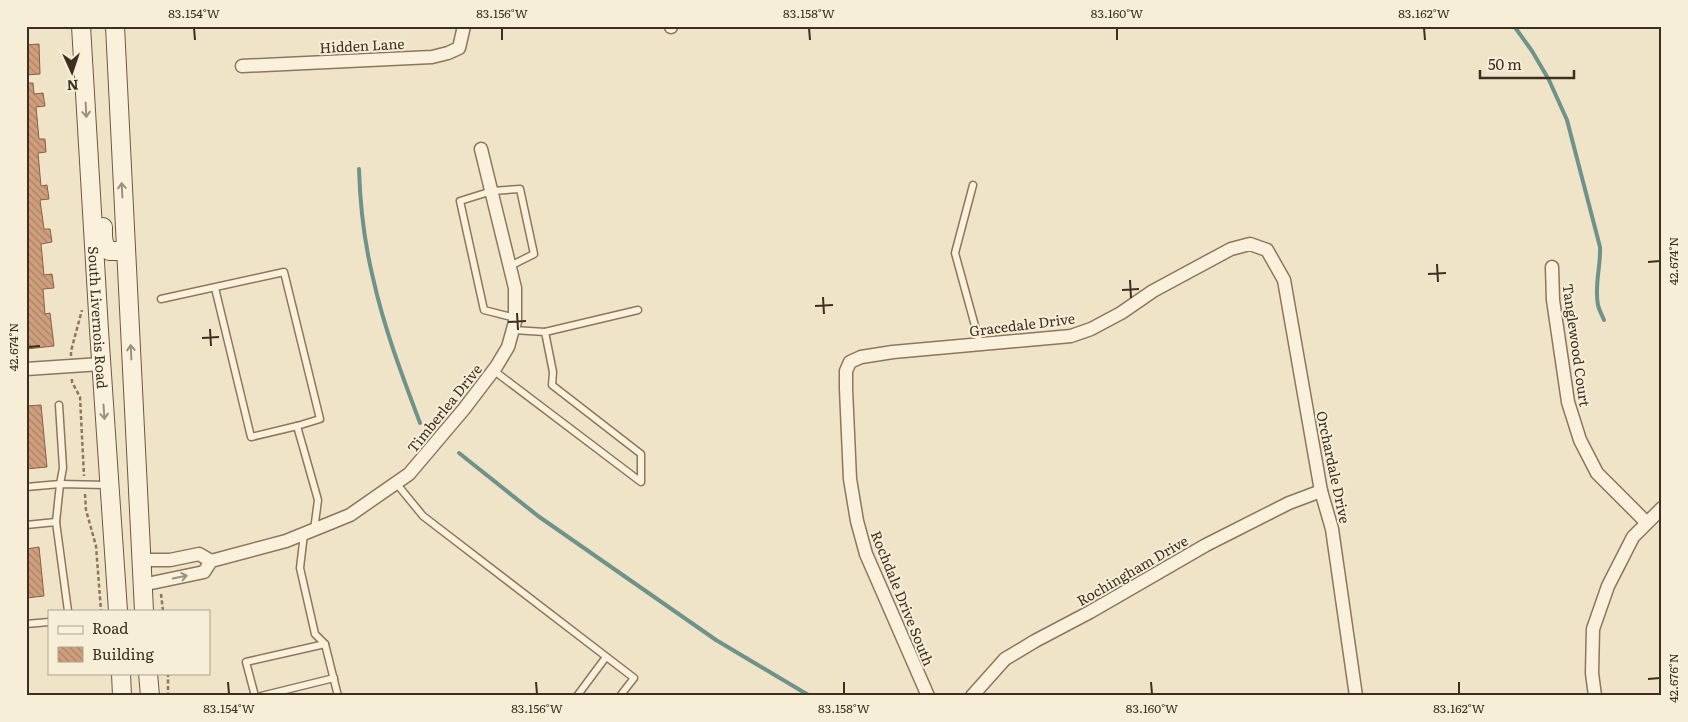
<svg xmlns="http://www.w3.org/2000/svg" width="1688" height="722" font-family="Literata,serif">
  <defs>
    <pattern id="building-back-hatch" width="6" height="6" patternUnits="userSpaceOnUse" patternTransform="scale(1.25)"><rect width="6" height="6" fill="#cf9f7d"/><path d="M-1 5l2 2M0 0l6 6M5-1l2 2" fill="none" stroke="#a98266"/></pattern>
  </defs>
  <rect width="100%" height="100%" fill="#f0e4c8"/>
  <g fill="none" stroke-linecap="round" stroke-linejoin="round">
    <g stroke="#6f938a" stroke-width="4">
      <path d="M1514,26L1532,51L1549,80L1567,120L1600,247C1601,266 1594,286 1598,305C1599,310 1602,315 1604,320"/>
      <path d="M359,169C360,203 365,245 373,278C384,328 402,375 420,423"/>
      <path d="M459,453L538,516L716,640L810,696"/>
    </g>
  </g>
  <g fill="url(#building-back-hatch)" stroke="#8d5f41">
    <path d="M39,44L40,74L26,75V45Z"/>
    <path d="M26,83H33L34,94L43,93L45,106L36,107L39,139H45L46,152L38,153L41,186L47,185L49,199L40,200L44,229H50L52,242L41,244L44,275L52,274L54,288L43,289L45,314L50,313L54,346L26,349Z"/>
    <path d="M41,405L47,467L26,469V406Z"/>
    <path d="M39,547L44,596L26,598V549Z"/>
  </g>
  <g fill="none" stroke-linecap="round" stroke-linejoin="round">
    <g stroke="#8d765c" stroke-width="9">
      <g id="lane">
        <path d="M973,185L955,253L980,344"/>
        <path d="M510,266L534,254L520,189L492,191L460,201L484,310L515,318"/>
        <path d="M215,288L251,437L297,426"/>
        <path d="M161,299L284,272L320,419L297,426L318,500L314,530"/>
        <path d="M545,332L638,310"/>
        <path d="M493,370L641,482V454L552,385L553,372L545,332L513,330"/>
        <path d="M396,483L423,516L634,678L620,696"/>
        <path d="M26,487L60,484L63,468L59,405"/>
        <path d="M56,522L60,484L107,485"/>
        <path d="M26,525L56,522L68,611"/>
        <path d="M304,534L300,568L315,634L325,644L338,696"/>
        <path d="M26,624L49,622"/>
        <path d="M255,696L246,662L325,644"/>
        <path d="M261,696L334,678"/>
        <path d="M577,696L606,657"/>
      </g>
    </g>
    <g stroke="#8d765c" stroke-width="15">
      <g id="street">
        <path d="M671,27V26"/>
        <path d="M242,66L432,57L448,53L459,48L464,26"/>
        <path d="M1552,267L1553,300L1568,402L1580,440L1597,473L1646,522"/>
        <path d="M26,369L101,364"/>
        <path d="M141,560H170L199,554L211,561"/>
        <path d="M142,585L204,572L211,561L286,541L350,515L409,474L464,409L496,367L508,347L515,322V288L481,149"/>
        <path d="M928,696L866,554L857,521L850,479L846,389V371L850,362L861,357L893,352L1071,336L1091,329L1121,313L1153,291L1231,249L1250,244L1267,250L1284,280L1321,491L1332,529L1356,696"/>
        <path d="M972,696L1005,659L1035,641L1090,612L1206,545L1289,503L1321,491"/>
        <path d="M1595,696L1592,673L1593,629L1608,586L1633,537L1662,508"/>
      </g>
    </g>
    <g stroke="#6f573f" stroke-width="20">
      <g id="secondary">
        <path id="s1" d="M81,26L99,330L118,611"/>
        <path d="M115,26L144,611"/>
        <path d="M103,227C103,236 102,244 109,251H125"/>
        <path d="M121,673L122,696"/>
        <path d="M148,673L150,696"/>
      </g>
    </g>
    <g stroke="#8d765c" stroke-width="2.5" stroke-dasharray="4 2.5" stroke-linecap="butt">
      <path d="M71,356V351L82,310"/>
      <path d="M72,379V382L80,397L84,476"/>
      <path d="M85,494L86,510L96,546L101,611"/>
      <path d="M161,594L163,611"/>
      <path d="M168,673V696"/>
    </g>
    <use href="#lane" stroke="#faf1dc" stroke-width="6"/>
    <use href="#street" stroke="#faf1dc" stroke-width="12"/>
    <use href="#secondary" stroke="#faf1dc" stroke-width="18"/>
  </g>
  <defs><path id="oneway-shaft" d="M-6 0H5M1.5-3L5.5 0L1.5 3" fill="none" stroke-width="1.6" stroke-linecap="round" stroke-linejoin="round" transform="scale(1.25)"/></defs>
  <g stroke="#9c907e">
    <use href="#oneway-shaft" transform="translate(86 110) rotate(87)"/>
    <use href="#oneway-shaft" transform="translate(122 190) rotate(-93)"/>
    <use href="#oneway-shaft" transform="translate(131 352) rotate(-93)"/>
    <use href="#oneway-shaft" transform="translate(104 412) rotate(86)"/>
    <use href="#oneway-shaft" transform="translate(180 577) rotate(-11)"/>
  </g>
  <path fill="none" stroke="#3d2e20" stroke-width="2" d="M194,28L195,40M502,28V40M809,28L810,40M1117,28V40M1424,28L1425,40M1648,262L1660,261M1437,264L1438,282M1428,274L1446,273M1130,280L1131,298M1122,290L1139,289M823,297L824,314M815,306L833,305M517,313L518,330M508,322L526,321M210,329L211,346M202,338L219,337M28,347L40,346M1648,679L1660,678M228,682L229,694M536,682L537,694M844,682V694M1151,682L1152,694M1459,682V694"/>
  <g text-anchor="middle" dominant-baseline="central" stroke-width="4" stroke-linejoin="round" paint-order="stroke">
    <g font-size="14" fill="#3d2e20" stroke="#f7eed8">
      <text transform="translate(362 45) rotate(-3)">Hidden Lane</text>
      <text stroke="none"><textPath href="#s1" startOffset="292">South Livernois Road</textPath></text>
      <text transform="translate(1022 324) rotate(-7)">Gracedale Drive</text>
      <text transform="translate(1577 345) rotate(82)">Tanglewood Court</text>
      <text transform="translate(444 408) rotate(-51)">Timberlea Drive</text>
      <text transform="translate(1334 467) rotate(78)">Orchardale Drive</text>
      <text transform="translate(1132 570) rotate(-30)">Rochingham Drive</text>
      <text transform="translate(903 598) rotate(68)">Rochdale Drive South</text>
    </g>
  </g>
  <rect width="1688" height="722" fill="none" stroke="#f7eed8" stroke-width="55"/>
  <rect x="48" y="610" width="162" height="65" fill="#f7eed8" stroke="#ada18e"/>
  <rect x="58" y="626" width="25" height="8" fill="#faf1dc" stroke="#ada18e"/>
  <text x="92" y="634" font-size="15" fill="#3d2e20">Road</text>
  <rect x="58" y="647" width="25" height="15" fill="url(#building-back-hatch)" stroke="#ada18e"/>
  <text x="92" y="660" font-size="15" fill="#3d2e20">Building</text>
  <g transform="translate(72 72) rotate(177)" stroke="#f7eed8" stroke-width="4" paint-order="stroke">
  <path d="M0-4L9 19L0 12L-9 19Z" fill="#3d2e20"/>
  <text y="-8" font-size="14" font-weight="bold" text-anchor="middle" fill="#3d2e20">N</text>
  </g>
  <path d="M1480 70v8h94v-8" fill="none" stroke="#3d2e20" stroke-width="2.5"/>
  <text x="1488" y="70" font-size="15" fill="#3d2e20" stroke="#f7eed8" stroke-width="4" paint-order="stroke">50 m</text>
  <rect x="28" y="28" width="1632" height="666" fill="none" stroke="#3d2e20" stroke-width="2"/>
  <g font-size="12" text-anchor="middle" fill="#3d2e20">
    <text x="194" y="18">83.154°W</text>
    <text x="502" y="18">83.156°W</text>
    <text x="809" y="18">83.158°W</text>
    <text x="1117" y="18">83.160°W</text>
    <text x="1424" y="18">83.162°W</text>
    <text transform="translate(1674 261) rotate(-90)" y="4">42.674°N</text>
    <text transform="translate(14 347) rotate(-90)" y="4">42.674°N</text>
    <text transform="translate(1674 678) rotate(-90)" y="4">42.676°N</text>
    <text x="229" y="713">83.154°W</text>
    <text x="537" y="713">83.156°W</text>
    <text x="844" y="713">83.158°W</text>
    <text x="1152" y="713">83.160°W</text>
    <text x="1459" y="713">83.162°W</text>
  </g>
</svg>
